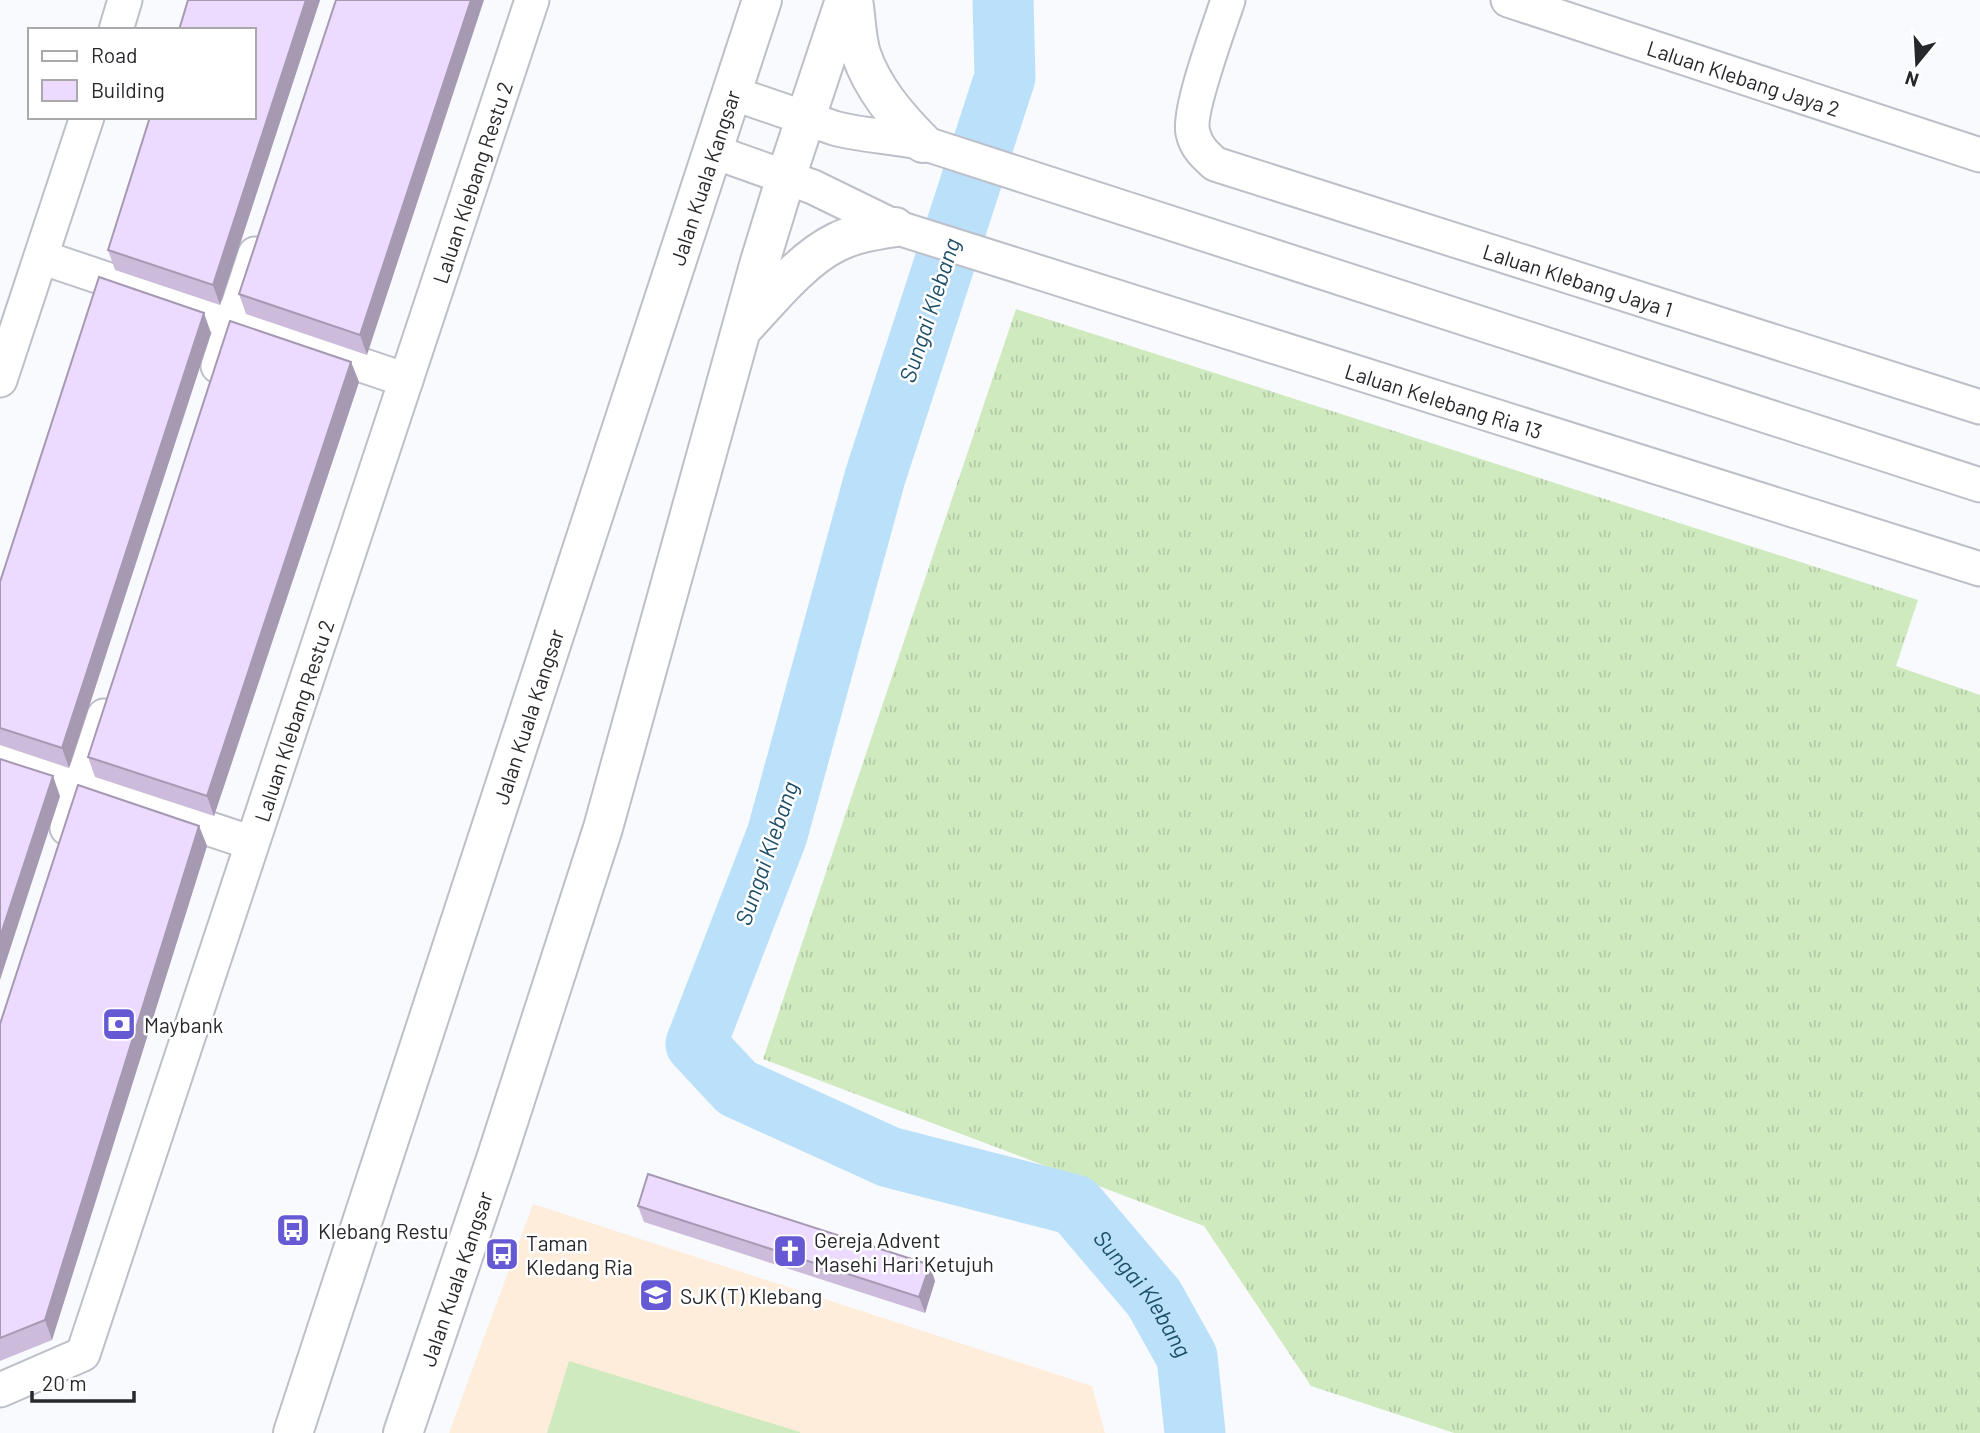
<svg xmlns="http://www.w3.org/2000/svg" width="1980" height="1433" font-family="Barlow,sans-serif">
  <defs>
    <pattern id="grass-tufts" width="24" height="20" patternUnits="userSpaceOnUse" patternTransform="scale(1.75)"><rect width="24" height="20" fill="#d0eac0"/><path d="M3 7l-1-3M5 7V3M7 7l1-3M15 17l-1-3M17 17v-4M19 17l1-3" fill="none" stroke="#b3c9a5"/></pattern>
  </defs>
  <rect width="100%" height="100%" fill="#f9fafe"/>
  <path fill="#feeddb" d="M533,1204L1092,1386L1105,1433H449Z"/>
  <path fill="url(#grass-tufts)" d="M1016,309L1918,600L1896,666L1980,695V1433H1454L1311,1386L1204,1226L763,1059Z"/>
  <path fill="#d0eac0" d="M569,1361L800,1432V1433H547Z"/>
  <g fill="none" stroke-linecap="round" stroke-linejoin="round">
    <path stroke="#bbe1fa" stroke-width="61" id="s1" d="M1003,0L1005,77L875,477L777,835L696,1044L737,1088L889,1157L1075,1205L1154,1298L1187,1357L1195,1433"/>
    <g stroke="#bdbfc9" stroke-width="37">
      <g id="minor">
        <path id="s2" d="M1228,0C1220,25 1187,112 1193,133C1196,147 1205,155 1215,164L1980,407"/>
        <path id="s3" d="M1508,0L1980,155"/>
        <path d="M116,30L125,0"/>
        <path d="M732,93L834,128C863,136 893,136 923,143L1980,485"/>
        <path id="s4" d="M712,151L813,187L895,227L1980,569"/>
        <path d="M41,257L406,380"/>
        <path d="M218,366L255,254"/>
        <path d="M0,380L87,117"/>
        <path d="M0,761L81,786L252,843"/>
        <path d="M67,828L104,716"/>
        <path id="s5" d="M0,1390L83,1354L532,0"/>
      </g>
    </g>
    <g stroke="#bdbfc9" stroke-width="42">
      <g id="highway">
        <path d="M853,0C856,17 856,37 861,54C873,89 897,117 923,143"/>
        <path d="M744,327C771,298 802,259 837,242C855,233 876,230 895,227"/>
        <path id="s6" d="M293,1433L762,0"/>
        <path id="s7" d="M403,1433L496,1159L603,828L759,265L786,177L845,0"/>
      </g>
    </g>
    <use href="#minor" stroke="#fff" stroke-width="33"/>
    <use href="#highway" stroke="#fff" stroke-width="38"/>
  </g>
  <g fill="#ccbbdb">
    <path d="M188,0H320L220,305L115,270L108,250Z"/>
    <path d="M336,0L367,355L246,314L239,294Z"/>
    <path d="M211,333L69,768L0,745V582Z"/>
    <path d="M351,362L359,382L214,816L95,777L88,757Z"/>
    <path d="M199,826L207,846L52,1340L0,1361V1024Z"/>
    <path d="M638,1206L935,1281L925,1313L644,1222Z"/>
  </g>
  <g fill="#a699b2">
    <path d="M306,0H320L220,305L213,285Z"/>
    <path d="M471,0H484L367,355L360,335Z"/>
    <path d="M204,313L211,333L69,768L62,748Z"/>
    <path d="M351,362L359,382L214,816L207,796Z"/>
    <path d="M53,776L60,796L0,980V937Z"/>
    <path d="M199,826L207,846L52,1340L45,1320Z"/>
    <path d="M930,1265L935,1281L925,1313L919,1297Z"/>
  </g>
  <g fill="#eddaff" stroke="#a699b2" stroke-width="2">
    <path d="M188,0H306L213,285L108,250L150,117H254V30H179Z"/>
    <path d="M336,0H471L360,335L239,294Z"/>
    <path d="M99,277L204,313L62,748L0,728V582Z"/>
    <path d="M230,321L351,362L207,796L88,757Z"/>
    <path d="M0,759L53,776L0,937Z"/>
    <path d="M78,785L199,826L45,1320L0,1338V1024Z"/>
    <path d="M648,1174L930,1265L919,1297L638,1206Z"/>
  </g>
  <defs>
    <g id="bank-square" transform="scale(1.75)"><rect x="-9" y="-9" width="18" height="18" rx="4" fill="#655ad3" stroke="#fff"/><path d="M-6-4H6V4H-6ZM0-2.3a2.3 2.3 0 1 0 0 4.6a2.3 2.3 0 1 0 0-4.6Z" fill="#fff"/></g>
    <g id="bus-square" transform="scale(1.75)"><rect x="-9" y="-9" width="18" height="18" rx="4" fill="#655ad3" stroke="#fff"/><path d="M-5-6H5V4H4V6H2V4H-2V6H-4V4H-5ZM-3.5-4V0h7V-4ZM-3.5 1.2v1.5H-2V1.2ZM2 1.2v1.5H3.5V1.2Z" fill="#fff"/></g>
    <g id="church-square" transform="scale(1.75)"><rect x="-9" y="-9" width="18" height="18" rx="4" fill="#655ad3" stroke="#fff"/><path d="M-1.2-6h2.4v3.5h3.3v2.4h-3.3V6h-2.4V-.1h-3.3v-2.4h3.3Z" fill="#fff"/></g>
    <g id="school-square" transform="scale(1.75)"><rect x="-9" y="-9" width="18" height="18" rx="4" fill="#655ad3" stroke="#fff"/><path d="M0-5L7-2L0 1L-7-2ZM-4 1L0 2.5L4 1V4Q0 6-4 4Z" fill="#fff"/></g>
  </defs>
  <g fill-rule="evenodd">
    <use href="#bank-square" x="119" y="1024"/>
    <use href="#bus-square" x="293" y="1230"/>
    <use href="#church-square" x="790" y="1251"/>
    <use href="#bus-square" x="502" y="1254"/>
    <use href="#school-square" x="656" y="1295"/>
  </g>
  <g text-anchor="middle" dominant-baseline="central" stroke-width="5" stroke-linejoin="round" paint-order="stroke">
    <g font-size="21" fill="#27282c" stroke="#fff">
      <text stroke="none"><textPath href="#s3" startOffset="248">Laluan Klebang Jaya 2</textPath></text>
      <text stroke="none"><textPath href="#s6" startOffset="1321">Jalan Kuala Kangsar</textPath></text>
      <text stroke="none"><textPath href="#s5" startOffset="1325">Laluan Klebang Restu 2</textPath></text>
      <text stroke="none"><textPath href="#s2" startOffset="558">Laluan Klebang Jaya 1</textPath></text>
      <text stroke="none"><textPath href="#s4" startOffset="774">Laluan Kelebang Ria 13</textPath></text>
      <text stroke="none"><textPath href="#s6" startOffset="754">Jalan Kuala Kangsar</textPath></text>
      <text stroke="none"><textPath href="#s5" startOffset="758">Laluan Klebang Restu 2</textPath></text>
      <text stroke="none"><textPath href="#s7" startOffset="163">Jalan Kuala Kangsar</textPath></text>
    </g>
    <g font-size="21" fill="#27282c" stroke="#fff" text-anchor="start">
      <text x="144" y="1024">Maybank</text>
      <text x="318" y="1230">Klebang Restu</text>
      <text x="814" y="1239">Gereja Advent<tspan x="814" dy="24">Masehi Hari Ketujuh</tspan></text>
      <text x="526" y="1242">Taman<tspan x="526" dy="24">Kledang Ria</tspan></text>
      <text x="680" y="1295">SJK (T) Klebang</text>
    </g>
    <g font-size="23" font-style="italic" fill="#1d4e6a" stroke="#fff">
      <text transform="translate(929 310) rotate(-72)">Sungai Klebang</text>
      <text transform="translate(766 853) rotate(-71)">Sungai Klebang</text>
      <text stroke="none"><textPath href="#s1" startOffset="1624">Sungai Klebang</textPath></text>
    </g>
  </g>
  <rect x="28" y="28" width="228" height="91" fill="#ffffff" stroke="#a9a9ab" stroke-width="2"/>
  <rect x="42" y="51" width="35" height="10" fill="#ffffff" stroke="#a9a9ab" stroke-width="2"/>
  <text x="91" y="63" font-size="21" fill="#27282c">Road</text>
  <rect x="42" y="80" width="35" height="21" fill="#eddaff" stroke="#a9a9ab" stroke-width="2"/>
  <text x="91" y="98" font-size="21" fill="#27282c">Building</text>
  <g transform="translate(1917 63) rotate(198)" stroke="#ffffff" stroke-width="5" paint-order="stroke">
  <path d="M0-5L12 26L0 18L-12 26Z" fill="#27282c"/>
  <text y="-10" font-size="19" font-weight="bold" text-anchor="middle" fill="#27282c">N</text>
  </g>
  <path d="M32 1391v10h102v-10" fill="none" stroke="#27282c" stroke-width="3.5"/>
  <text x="42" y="1391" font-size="21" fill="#27282c" stroke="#ffffff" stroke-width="5" paint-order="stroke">20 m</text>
</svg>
